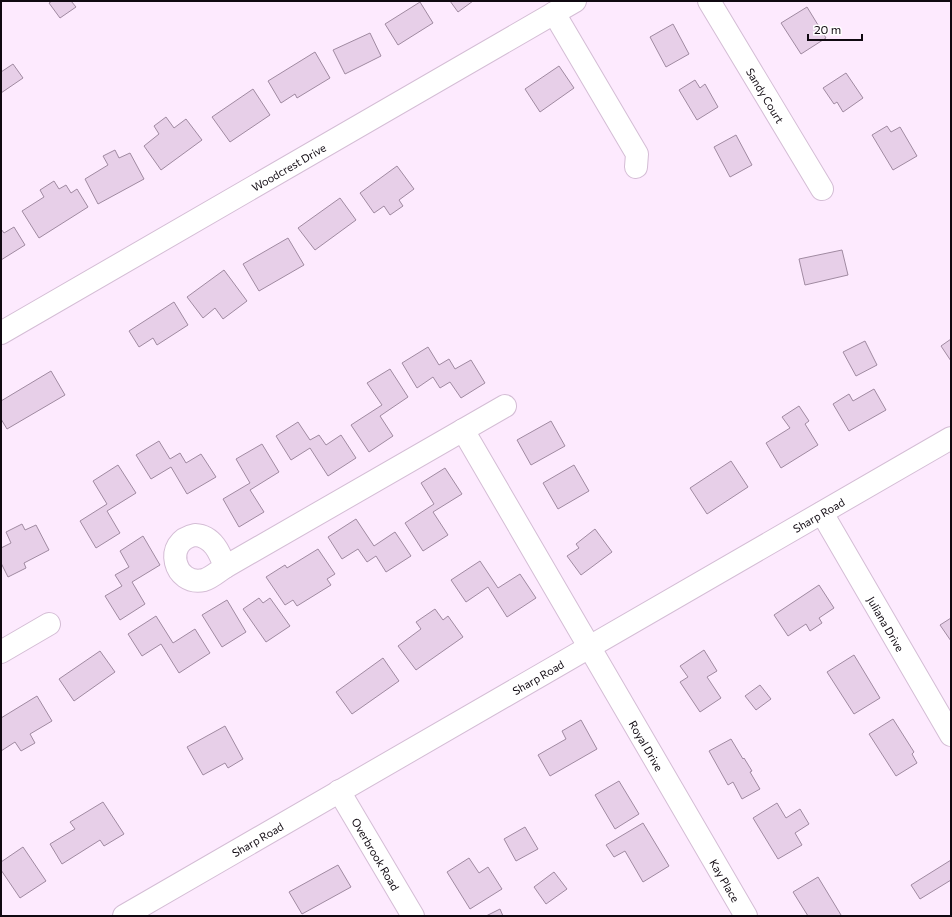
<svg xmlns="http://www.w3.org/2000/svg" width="952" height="917" font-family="Commissioner,sans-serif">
  <rect width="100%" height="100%" fill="#fdeafe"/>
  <g fill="#e7cfe8" stroke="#a08aa1">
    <path d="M52,1H71L76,7L60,18L49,3Z"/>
    <path d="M450,1H473L458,12Z"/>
    <path d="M420,2L433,23L398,45L385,24Z"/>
    <path d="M807,7L826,38L801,54L781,23Z"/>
    <path d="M673,24L689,54L666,67L650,37Z"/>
    <path d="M370,33L381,56L345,74L333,50Z"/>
    <path d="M315,52L330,78L297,98L295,94L281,103L268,81Z"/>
    <path d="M13,64L23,78L1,93V72Z"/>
    <path d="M559,66L574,88L540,112L525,89Z"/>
    <path d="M846,73L863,98L843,112L837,102L834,104L823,88Z"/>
    <path d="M695,80L700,88L705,84L718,107L697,120L679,90Z"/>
    <path d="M253,89L270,115L230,142L212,117Z"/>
    <path d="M166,117L174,128L186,119L202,140L161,170L144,146L159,134L154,126Z"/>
    <path d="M887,126L891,132L900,127L917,156L893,170L872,135Z"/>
    <path d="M736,135L752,165L730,177L714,147Z"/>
    <path d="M115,150L119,158L130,153L144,179L98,204L85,179L108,165L103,156Z"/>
    <path d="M397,166L414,189L399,200L403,206L390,215L384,206L374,213L360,193Z"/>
    <path d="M54,181L59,189L66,185L71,193L77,189L88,207L39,238L22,211L44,197L40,190Z"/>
    <path d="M340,198L356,220L315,250L298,228Z"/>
    <path d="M14,227L25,245L1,260V229L4,233Z"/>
    <path d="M288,238L304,265L259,291L243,264Z"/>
    <path d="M842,250L848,275L805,285L799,259Z"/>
    <path d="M224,270L247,301L223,319L215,308L203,318L187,297Z"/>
    <path d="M174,302L188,325L157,345L153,338L139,347L129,331Z"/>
    <path d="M951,339V361L941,346Z"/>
    <path d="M865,341L877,365L856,376L843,352Z"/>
    <path d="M428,347L439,365L449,359L455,369L471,360L485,383L461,398L450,382L440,388L433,377L417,388L402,363Z"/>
    <path d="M390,369L408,397L380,416L393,436L369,452L351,425L382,405L367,383Z"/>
    <path d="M51,371L65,395L7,429L1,419V401Z"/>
    <path d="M874,389L886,410L849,431L833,404L849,394L853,401Z"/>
    <path d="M799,406L809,421L805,424L818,445L781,468L766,443L790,428L782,417Z"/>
    <path d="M551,421L565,446L531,465L517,440Z"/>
    <path d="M298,422L310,440L319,435L326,445L341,435L356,458L328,476L310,448L291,460L276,436Z"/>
    <path d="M159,441L170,459L180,453L186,463L201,454L216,477L187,494L171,467L151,479L136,455Z"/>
    <path d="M262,444L279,472L250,490L264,512L239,527L223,499L250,483L236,459Z"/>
    <path d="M731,461L748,487L707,514L690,488Z"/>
    <path d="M118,465L136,493L107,511L120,533L96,548L80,521L107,504L93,481Z"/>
    <path d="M574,465L589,491L558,509L543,483Z"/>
    <path d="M445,468L462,494L433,512L448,535L423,551L405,523L434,504L421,483Z"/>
    <path d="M356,519L374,546L395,532L411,556L386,572L376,556L367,562L358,549L342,559L328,537Z"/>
    <path d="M22,524L25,530L36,525L49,550L24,563L26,568L8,577L1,563V548L11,543L6,532Z"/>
    <path d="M595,529L612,552L581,575L567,556L579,548L576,544Z"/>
    <path d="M143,536L160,565L132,582L145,604L120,620L105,596L122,586L115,575L129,567L120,551Z"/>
    <path d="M318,549L335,574L327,579L331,585L297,606L293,600L285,605L266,577L285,565L287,568Z"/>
    <path d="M480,561L498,588L520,574L536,598L507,617L488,587L466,602L451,580Z"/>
    <path d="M819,585L834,608L819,618L822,623L810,631L806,624L788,636L774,615Z"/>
    <path d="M259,598L263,603L270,598L290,626L266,642L243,609Z"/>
    <path d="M227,600L246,632L222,647L202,615Z"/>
    <path d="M435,609L443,620L448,616L463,637L416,670L398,646L421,629L416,622Z"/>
    <path d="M156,616L173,643L195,629L210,653L179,673L161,644L142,656L128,634Z"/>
    <path d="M951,618V641L940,625Z"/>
    <path d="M704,650L717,671L707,677L721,698L700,712L680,682L688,677L680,666Z"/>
    <path d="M100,651L115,672L74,701L59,679Z"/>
    <path d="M854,655L880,698L854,714L827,672Z"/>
    <path d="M383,658L399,681L352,714L336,692Z"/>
    <path d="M760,685L771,699L756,710L745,696Z"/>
    <path d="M37,696L52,721L30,734L35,743L21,751L15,742L1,751V718Z"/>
    <path d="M893,719L914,752L912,754L917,763L896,776L869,734Z"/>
    <path d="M581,720L597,749L550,776L538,755L566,739L562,731Z"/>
    <path d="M225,726L243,759L228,768L225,763L203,775L187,747Z"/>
    <path d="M731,739L743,759L744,758L752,771L750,772L760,789L742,799L733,782L728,785L709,751Z"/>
    <path d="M619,781L639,814L615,829L595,795Z"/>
    <path d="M103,802L124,834L104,846L100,840L62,864L50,844L75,829L70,822Z"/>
    <path d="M777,803L786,818L800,809L809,824L795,833L802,845L778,859L753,818Z"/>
    <path d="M643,823L669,866L643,882L625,851L614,857L606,845Z"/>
    <path d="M525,827L538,849L516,861L504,839Z"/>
    <path d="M23,847L46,881L20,898L1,870V862Z"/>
    <path d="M469,858L479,873L488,867L502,889L470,909L447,872Z"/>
    <path d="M951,860V880L920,899L911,885Z"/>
    <path d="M338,865L351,887L302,914L289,892Z"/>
    <path d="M554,872L567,889L546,904L534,887Z"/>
    <path d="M818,877L841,915L839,916H808L793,892Z"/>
    <path d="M500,909L503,916H486Z"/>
  </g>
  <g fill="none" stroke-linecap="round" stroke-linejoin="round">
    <g stroke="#d4bdd5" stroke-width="24">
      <g id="minor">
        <path id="s1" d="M709,1L822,189"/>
        <path d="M554,13L637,154L636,167"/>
        <path id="s2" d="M1,333L575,1"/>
        <path id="s3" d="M463,430L746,916"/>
        <path id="s4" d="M822,513L951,735"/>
        <path d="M195,535C213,536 220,553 225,567C219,571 211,578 204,580C174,587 162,541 195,535Z"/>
        <path d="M225,567L505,406"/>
        <path d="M1,652L49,624"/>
        <path id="s5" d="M339,791L413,916"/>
        <path id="s6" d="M124,916L951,438"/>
      </g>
    </g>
    <use href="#minor" stroke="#fff" stroke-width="22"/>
  </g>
  <g text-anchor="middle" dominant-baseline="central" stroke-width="3.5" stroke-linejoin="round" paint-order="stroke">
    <g font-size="11" fill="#100911" stroke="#fefefe">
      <text stroke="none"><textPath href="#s1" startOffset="110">Sandy Court</textPath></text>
      <text stroke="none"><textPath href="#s2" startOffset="332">Woodcrest Drive</textPath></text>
      <text stroke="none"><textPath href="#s6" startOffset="802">Sharp Road</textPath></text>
      <text stroke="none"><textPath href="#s4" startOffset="128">Juliana Drive</textPath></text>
      <text stroke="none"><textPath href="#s6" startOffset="478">Sharp Road</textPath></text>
      <text stroke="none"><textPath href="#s3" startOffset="365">Royal Drive</textPath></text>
      <text stroke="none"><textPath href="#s6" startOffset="154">Sharp Road</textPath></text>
      <text stroke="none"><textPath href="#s5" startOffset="73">Overbrook Road</textPath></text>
      <text stroke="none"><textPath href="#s3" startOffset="521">Kay Place</textPath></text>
    </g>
  </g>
  <rect width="952" height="917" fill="none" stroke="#100911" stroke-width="4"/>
  <path d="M808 34v6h54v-6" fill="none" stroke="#100911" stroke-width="2"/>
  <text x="814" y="34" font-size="12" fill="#100911" stroke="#fefefe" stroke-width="3" paint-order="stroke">20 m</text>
</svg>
